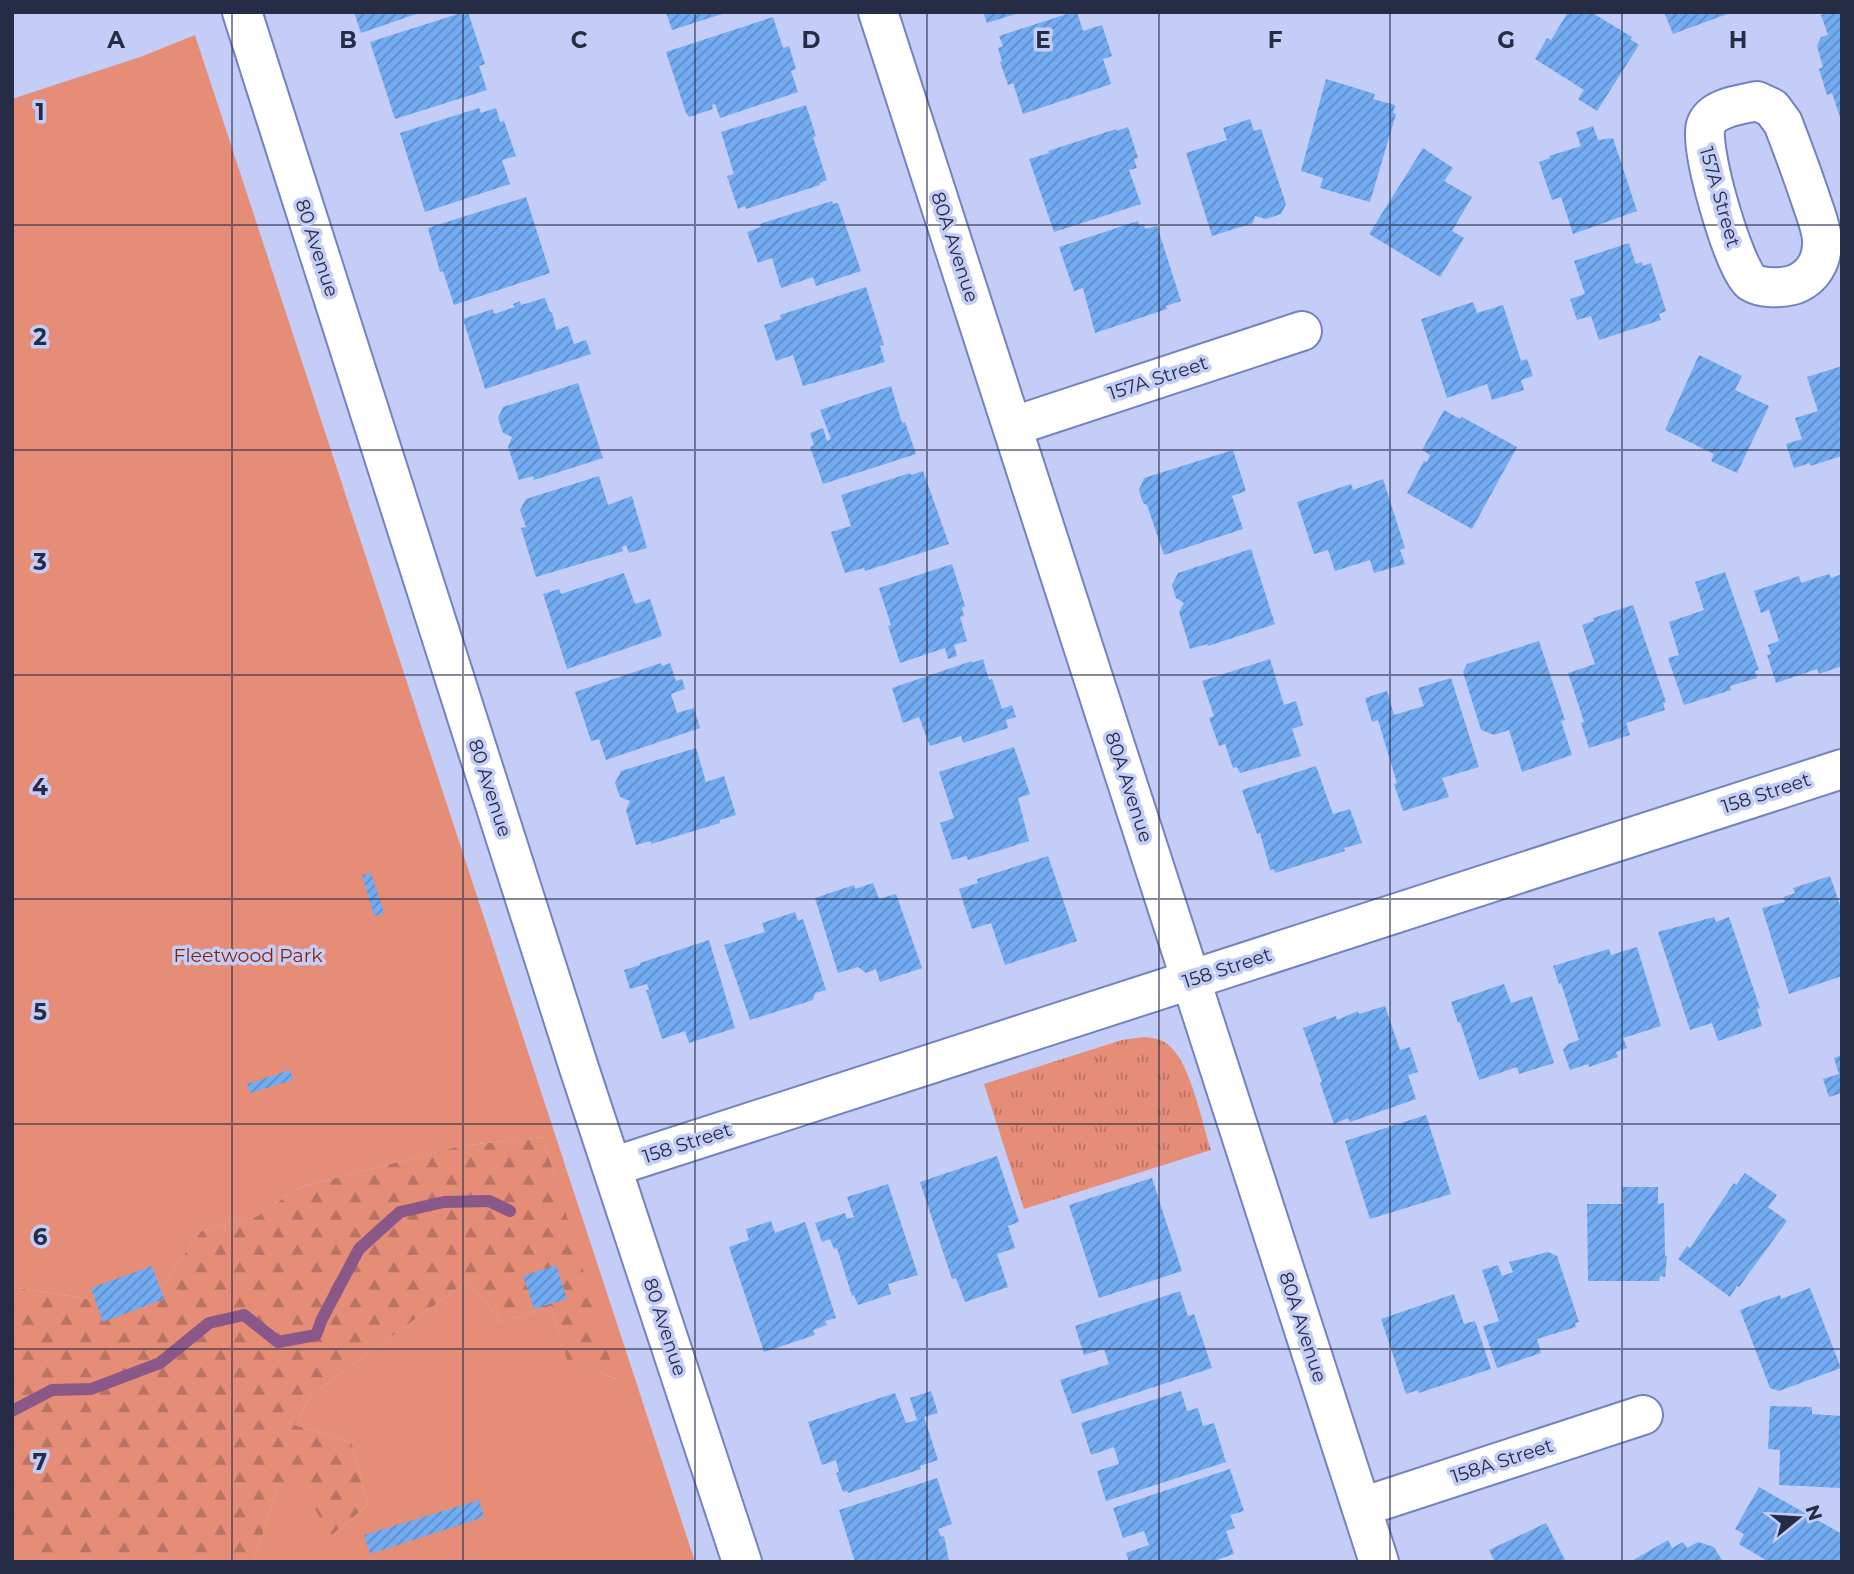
<svg xmlns="http://www.w3.org/2000/svg" width="1854" height="1574" font-family="Montserrat,sans-serif">
  <defs>
    <pattern id="grass-tufts" width="24" height="20" patternUnits="userSpaceOnUse" patternTransform="scale(1.75)"><rect width="24" height="20" fill="#e68d77"/><path d="M3 7l-1-3M5 7V3M7 7l1-3M15 17l-1-3M17 17v-4M19 17l1-3" fill="none" stroke="#ba7363"/></pattern>
    <pattern id="forest-firs" width="22" height="20" patternUnits="userSpaceOnUse" patternTransform="scale(1.75)"><rect width="22" height="20" fill="#e68d77"/><path d="M5 1l3.5 6h-7zM16 11l3.5 6h-7z" fill="#ba7363"/></pattern>
    <pattern id="building-hatch" width="6" height="6" patternUnits="userSpaceOnUse" patternTransform="scale(1.75)"><rect width="6" height="6" fill="#73acf2"/><path d="M-1 1l2-2M0 6l6-6M5 7l2-2" fill="none" stroke="#5e8cc6"/></pattern>
  </defs>
  <rect width="100%" height="100%" fill="#c3cdf7"/>
  <path fill="url(#grass-tufts)" d="M1144,1037C1154,1038 1162,1039 1170,1046C1192,1068 1201,1120 1211,1150L1024,1209L984,1084L1122,1040Z"/>
  <path fill="url(#forest-firs)" d="M543,1137L617,1379L567,1361L551,1306L502,1322L468,1281L310,1396L295,1425L352,1443L368,1505L331,1536L277,1490L254,1562H12V1287L146,1308L201,1231L257,1216L300,1187L460,1146Z"/>
  <path fill="#e68d77" d="M195,35L695,1562H254L277,1490L297,1479L331,1536L368,1505L352,1443L295,1425L310,1396L468,1281L502,1322L551,1306L567,1360L616,1379L543,1137L460,1146L300,1187L257,1216L201,1231L146,1308L12,1287V99L143,56Z"/>
  <g fill="none" stroke-linecap="round" stroke-linejoin="round">
    <path stroke="#895888" stroke-width="12" d="M12,1411L52,1390L91,1389L160,1363L209,1323L244,1315L278,1342L316,1335L322,1319L359,1249L400,1212L444,1202L489,1201L510,1211"/>
  </g>
  <g fill="url(#building-hatch)">
    <path d="M354,12H419V13L361,33Z"/>
    <path d="M464,12H468L485,64L479,66L487,90L395,119L370,42Z"/>
    <path d="M666,12H725V13L672,30Z"/>
    <path d="M983,12H1019V13L987,23Z"/>
    <path d="M1073,12H1077L1083,31L1102,25L1112,56L1103,59L1111,84L1023,114L1013,83L1008,85L1000,62L1002,61L998,48L1003,46L999,36Z"/>
    <path d="M1568,12H1591L1632,37L1630,39L1639,45L1597,111L1578,99L1584,90L1535,59L1547,38L1551,40Z"/>
    <path d="M1664,12H1730V13L1673,34Z"/>
    <path d="M1829,12H1842L1841,120L1832,93L1827,95L1819,69L1823,67L1817,46L1821,37L1828,35L1821,15Z"/>
    <path d="M773,17L783,48L789,46L796,69L791,71L798,92L720,118L715,104L712,105L713,109L689,117L686,113L666,52Z"/>
    <path d="M1326,79L1375,94L1373,99L1395,105L1393,113L1396,114L1370,202L1320,188L1323,178L1301,171Z"/>
    <path d="M806,105L816,136L813,137L827,180L820,183V185L746,209L745,206L738,209L727,176L734,174L721,132Z"/>
    <path d="M479,108L481,113L496,108L500,122L504,121L516,156L502,160L510,184L425,212L400,133Z"/>
    <path d="M1250,119L1254,131L1261,129L1286,204L1281,214L1266,219L1255,216L1253,223L1212,236L1186,153L1227,140L1223,128Z"/>
    <path d="M1593,126L1598,140L1613,138L1637,211L1573,234L1561,197L1552,200L1539,162L1550,158L1549,156L1581,146L1576,132Z"/>
    <path d="M1128,127L1138,158L1134,159L1137,168L1129,170L1141,204L1054,232L1029,159L1049,153L1048,151L1116,129L1117,131Z"/>
    <path d="M1423,148L1453,168L1444,181L1472,197L1452,231L1464,238L1440,277L1369,234Z"/>
    <path d="M526,197L550,273L454,305L443,271L440,272L428,228Z"/>
    <path d="M832,201L833,204L838,203L861,271L816,286L813,277L781,288L772,258L758,263L747,232L761,227L760,224Z"/>
    <path d="M1138,221L1139,225L1144,224L1145,229L1157,226L1181,301L1166,306L1167,309L1095,333L1083,288L1074,291L1059,247Z"/>
    <path d="M1629,243L1636,264L1642,262L1643,266L1651,263L1666,311L1659,314L1661,320L1599,340L1591,316L1577,320L1570,299L1585,294L1574,261Z"/>
    <path d="M866,287L884,345L880,346L885,362L803,386L793,355L776,361L764,325L781,319L780,315Z"/>
    <path d="M545,298L550,312H552L556,330L568,326L574,344L586,340L591,354L485,389L463,319L493,309L494,314L515,307L513,304L520,301L521,305Z"/>
    <path d="M1473,302L1477,313L1503,305L1521,361L1527,359L1533,376L1521,380L1524,390L1492,400L1487,384L1447,398L1421,319Z"/>
    <path d="M1699,355L1742,376L1735,390L1769,406L1737,473L1711,461L1714,454L1665,430Z"/>
    <path d="M1842,366V456L1810,466V463L1794,468L1786,444L1802,439L1795,418L1818,411L1807,377Z"/>
    <path d="M578,383L603,458L534,480L533,476L519,480L508,447L512,437L503,433L498,418L503,407Z"/>
    <path d="M891,386L902,423L905,422L916,454L823,484L810,447L814,445L810,433L823,428L827,441L831,439L820,410Z"/>
    <path d="M1444,410L1460,419L1462,417L1517,447L1472,529L1407,493L1424,461L1427,462L1430,455L1422,450Z"/>
    <path d="M1233,450L1246,491L1232,496L1243,529L1164,555L1147,505L1143,503L1139,490L1144,478Z"/>
    <path d="M923,471L949,544L865,571L864,568L845,573L831,532L851,526L841,495L910,473L911,475Z"/>
    <path d="M599,476L608,505L632,496L647,548L629,553L626,545L622,547L623,551L536,577L521,528L526,527L520,510L526,499Z"/>
    <path d="M1383,479L1405,548L1400,550L1405,564L1374,573L1370,560L1335,571L1328,550L1314,554L1297,502L1351,484L1353,490Z"/>
    <path d="M1251,549L1275,624L1208,646L1207,644L1190,649L1179,612L1184,603L1176,598L1172,585L1178,573Z"/>
    <path d="M952,564L965,606L962,608L964,616L960,617L967,641L954,645L957,656L948,659L945,648L900,663L888,626L891,625L879,588Z"/>
    <path d="M1725,572L1759,670L1755,671L1757,678L1730,686L1731,690L1684,705L1668,658L1679,655L1669,622L1704,610L1695,582Z"/>
    <path d="M624,573L635,604L650,599L662,636L567,669L543,594L559,589L561,594Z"/>
    <path d="M1829,574L1831,578L1842,574V666L1819,674L1817,669L1776,683L1767,655L1771,654L1768,645L1779,641L1769,610L1761,613L1754,591L1799,576L1801,583Z"/>
    <path d="M1633,605L1666,702L1663,703L1665,710L1626,723L1630,735L1589,748L1581,723L1584,722L1568,673L1595,664L1582,625L1594,621L1593,618Z"/>
    <path d="M1539,641L1565,720L1561,721L1572,755L1522,772L1509,730L1494,735L1481,730L1463,672L1467,664Z"/>
    <path d="M983,659L989,680L992,679L1002,709L1012,705L1016,717L1006,720L1008,728L963,743L961,736L930,746L919,717L903,723L892,688L972,661V663Z"/>
    <path d="M1270,659L1284,705L1296,701L1303,725L1292,729L1301,756L1240,773L1237,767L1233,768L1225,744L1219,746L1209,718L1214,716L1202,681Z"/>
    <path d="M661,663L662,666L670,663L676,681L682,679L685,689L671,694L677,713L694,708L700,728L606,760L599,739L591,741L575,692Z"/>
    <path d="M1451,678L1479,767L1442,778L1449,797L1403,811L1394,784L1397,783L1378,720L1372,722L1365,698L1387,691L1394,715L1424,706L1418,688Z"/>
    <path d="M1014,747L1030,794L1018,798L1029,841L968,860L966,856L952,860L940,823L954,818L939,772Z"/>
    <path d="M696,748L706,782L724,776L736,815L720,820V823L651,844V841L636,845L626,810L630,801L620,797L615,783L621,771Z"/>
    <path d="M1316,766L1333,814L1350,809L1362,843L1344,848L1345,851L1275,873L1274,869L1270,870L1260,833L1257,834L1242,790Z"/>
    <path d="M1048,856L1077,941L1005,965L991,923L972,929L959,889L978,883L977,879Z"/>
    <path d="M371,873L384,913L374,916L362,875Z"/>
    <path d="M1830,876L1842,911V976L1789,994L1762,908L1785,902L1783,897L1795,893L1793,888Z"/>
    <path d="M873,883L879,899L896,894L922,968L880,982L876,969L866,973L858,967L838,973L815,898L854,885L855,889Z"/>
    <path d="M795,912L798,921L803,919L826,990L815,993L813,1000L750,1020L724,945L765,932L762,923Z"/>
    <path d="M1714,917L1716,922L1729,917L1760,1008L1757,1009L1762,1026L1718,1041L1712,1023L1690,1030L1658,932Z"/>
    <path d="M709,940L735,1028L689,1043L685,1031L662,1039L646,990H649L647,984L630,989L624,970L640,965V963Z"/>
    <path d="M1637,947L1661,1026L1623,1038L1627,1048L1616,1052L1618,1057L1589,1067L1588,1064L1570,1070L1563,1050L1568,1044L1579,1040L1561,983L1559,984L1553,966L1609,949L1611,955Z"/>
    <path d="M1504,984L1511,1003L1532,996L1554,1063L1519,1074L1517,1067L1479,1080L1460,1022L1458,1023L1451,1002Z"/>
    <path d="M1385,1006L1400,1050L1410,1047L1418,1072L1408,1075L1416,1099L1350,1122L1348,1118L1334,1124L1320,1083L1322,1082L1303,1028L1336,1016L1337,1020L1358,1011L1359,1014Z"/>
    <path d="M1842,1055V1093L1829,1097L1823,1079L1839,1074L1834,1058Z"/>
    <path d="M290,1070L293,1080L250,1093L247,1084Z"/>
    <path d="M1426,1115L1451,1194L1370,1219L1345,1141Z"/>
    <path d="M997,1156L1019,1222L1008,1226L1015,1248L997,1254L1008,1287L965,1302L956,1278L952,1279L920,1182Z"/>
    <path d="M1745,1173L1777,1195L1768,1207L1787,1221L1739,1287L1737,1286L1730,1297L1678,1259L1687,1246L1690,1248L1734,1183L1736,1185Z"/>
    <path d="M1152,1178L1182,1271L1099,1298L1069,1205Z"/>
    <path d="M888,1184L918,1275L888,1284L891,1294L858,1305L854,1295L852,1296L837,1248L834,1249L830,1239L822,1242L815,1223L845,1213L847,1219L854,1217L847,1197Z"/>
    <path d="M1622,1187H1658V1204L1664,1203L1665,1256H1667L1665,1277L1660,1276L1659,1281H1588L1587,1204H1623Z"/>
    <path d="M771,1221L775,1233L805,1222L836,1318L825,1321L827,1325L813,1330L815,1335L764,1352L729,1247L749,1240L746,1229Z"/>
    <path d="M1548,1252L1557,1256L1579,1322L1575,1323L1576,1327L1537,1339L1541,1353L1497,1368L1483,1326L1499,1321L1482,1270L1498,1265L1502,1276L1513,1272L1509,1262Z"/>
    <path d="M556,1265L567,1299L534,1309L523,1276Z"/>
    <path d="M152,1266L164,1299L103,1322L91,1288Z"/>
    <path d="M1810,1288L1841,1368L1779,1391L1770,1388L1740,1310L1780,1295L1781,1299Z"/>
    <path d="M1180,1291L1188,1316L1194,1314L1212,1368L1072,1414L1060,1380L1109,1364L1104,1349L1084,1355L1075,1326Z"/>
    <path d="M1454,1294L1464,1324L1475,1321L1491,1369L1419,1393L1418,1390L1406,1394L1381,1319Z"/>
    <path d="M931,1391L938,1413L924,1417L938,1460L920,1466L921,1469L848,1493L847,1491L843,1492L836,1473L839,1472L836,1460L822,1465L808,1422L895,1393L906,1423L917,1420L910,1398Z"/>
    <path d="M1181,1391L1187,1411L1198,1408L1203,1426L1214,1423L1226,1462L1106,1501L1097,1471L1119,1464L1114,1447L1091,1455L1081,1423Z"/>
    <path d="M1770,1406L1812,1407V1414L1842,1416V1488L1779,1485L1780,1450L1768,1449Z"/>
    <path d="M1230,1469L1244,1511L1230,1515L1235,1528L1226,1531L1234,1554L1211,1562H1129L1126,1553L1149,1545L1144,1531L1123,1538L1113,1508Z"/>
    <path d="M937,1478L952,1524L938,1529L941,1537L944,1536L949,1561L855,1562L839,1510Z"/>
    <path d="M1759,1487L1842,1534V1562H1769L1739,1544L1744,1534L1735,1529Z"/>
    <path d="M479,1500L484,1517L370,1554L364,1535Z"/>
    <path d="M1546,1523L1566,1562H1495L1489,1550Z"/>
    <path d="M1668,1540L1672,1548L1683,1542L1687,1548L1698,1542L1714,1547L1723,1562H1630Z"/>
  </g>
  <g fill="none" stroke-linecap="round" stroke-linejoin="round">
    <g stroke="#7582c2" stroke-width="42">
      <g id="minor">
        <path d="M878,12L1379,1562"/>
        <path d="M1757,101L1772,108L1783,123C1793,149 1803,176 1812,203C1816,215 1821,227 1822,239C1823,260 1813,278 1793,285C1781,288 1762,289 1751,282C1734,269 1698,145 1706,125C1713,107 1740,105 1757,101Z"/>
        <path d="M1014,426L1302,331"/>
        <path d="M612,1167L1842,769"/>
        <path d="M1362,1507L1643,1415"/>
      </g>
    </g>
    <g stroke="#7582c2" stroke-width="42">
      <path id="tertiary" d="M242,12L579,1068L742,1562"/>
    </g>
    <use href="#minor" stroke="#fff" stroke-width="38"/>
    <use href="#tertiary" stroke="#fff" stroke-width="38"/>
  </g>
  <path fill="none" stroke="#262b46" stroke-width="2" stroke-opacity="0.55" d="M232,12V1562M463,12V1562M695,12V1562M927,12V1562M1159,12V1562M1390,12V1562M1622,12V1562M12,225H1842M12,450H1842M12,675H1842M12,899H1842M12,1124H1842M12,1349H1842"/>
  <g text-anchor="middle" dominant-baseline="central" stroke-width="7" stroke-linejoin="round" paint-order="stroke">
    <g font-size="19" fill="#262b46" stroke="#c3cdf7">
      <text transform="translate(1720 197) rotate(74)">157A Street</text>
      <text transform="translate(955 247) rotate(72)">80A Avenue</text>
      <text transform="translate(317 248) rotate(72)">80 Avenue</text>
      <text transform="translate(1158 378) rotate(-18)">157A Street</text>
      <text transform="translate(1129 787) rotate(72)">80A Avenue</text>
      <text transform="translate(490 788) rotate(72)">80 Avenue</text>
      <text transform="translate(1766 793) rotate(-18)">158 Street</text>
      <text transform="translate(1227 968) rotate(-18)">158 Street</text>
      <text transform="translate(687 1143) rotate(-18)">158 Street</text>
      <text transform="translate(665 1327) rotate(72)">80 Avenue</text>
      <text transform="translate(1303 1327) rotate(72)">80A Avenue</text>
      <text transform="translate(1502 1461) rotate(-18)">158A Street</text>
    </g>
    <g font-size="19" fill="#8c1f01" stroke="#c3cdf7">
      <text x="248" y="955">Fleetwood Park</text>
    </g>
  </g>
  <g font-size="23" text-anchor="middle" font-weight="bold" fill="#262b46" stroke="#c3cdf7" stroke-width="7" stroke-linejoin="round" paint-order="stroke">
    <text x="116" y="48">A</text>
    <text x="348" y="48">B</text>
    <text x="579" y="48">C</text>
    <text x="811" y="48">D</text>
    <text x="1043" y="48">E</text>
    <text x="1275" y="48">F</text>
    <text x="1506" y="48">G</text>
    <text x="1738" y="48">H</text>
    <text x="40" y="120">1</text>
    <text x="40" y="345">2</text>
    <text x="40" y="570">3</text>
    <text x="40" y="795">4</text>
    <text x="40" y="1020">5</text>
    <text x="40" y="1245">6</text>
    <text x="40" y="1470">7</text>
  </g>
  <rect width="1854" height="1574" fill="none" stroke="#262b46" stroke-width="28"/>
  <g transform="translate(1798 1518) rotate(72)" stroke="#c3cdf7" stroke-width="5" paint-order="stroke">
  <path d="M0-5L12 26L0 18L-12 26Z" fill="#262b46"/>
  <text y="-10" font-size="19" font-weight="bold" text-anchor="middle" fill="#262b46">N</text>
  </g>
</svg>
